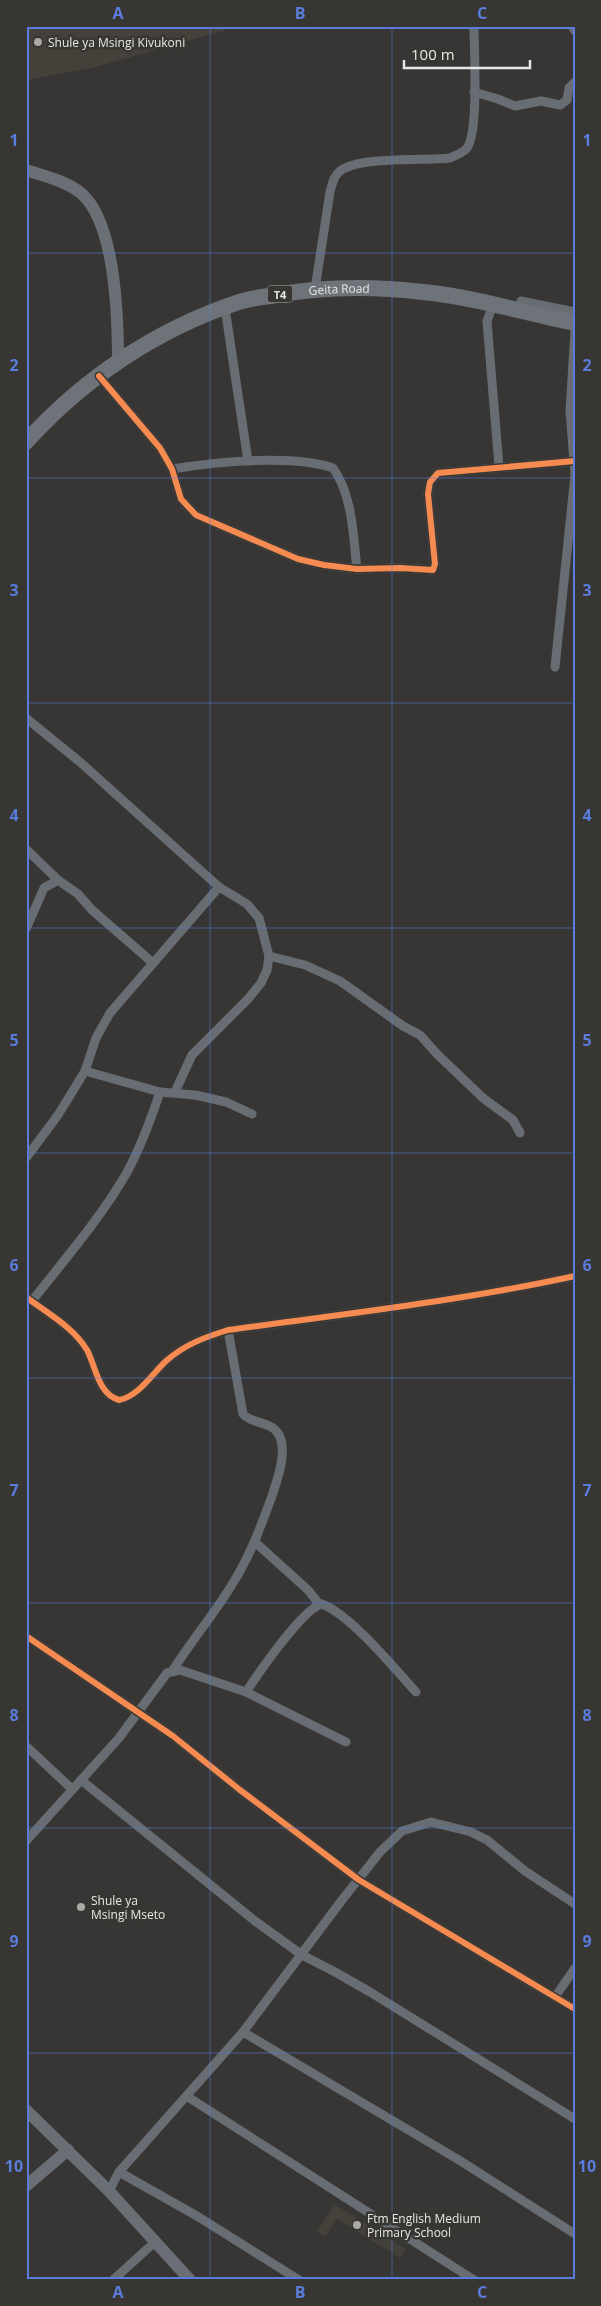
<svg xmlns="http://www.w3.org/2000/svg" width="601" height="2306" font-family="'Open Sans',sans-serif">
  <rect width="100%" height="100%" fill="#373634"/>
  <g fill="#44403a">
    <path d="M26,26H230V29L92,68L26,80Z"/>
    <path d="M334,2204L406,2249L400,2258L337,2219L325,2237L317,2232Z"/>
  </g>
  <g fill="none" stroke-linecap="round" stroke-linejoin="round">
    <g stroke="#676d72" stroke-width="9">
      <path d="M572,26L575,31"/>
      <path d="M474,92L498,99L515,106L541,101L560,105L567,100L569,88L575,82"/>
      <path d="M315,289L330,192C332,185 333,177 339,172C356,156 426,161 450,158C456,155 463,153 467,148C479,132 474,49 474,26"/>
      <path d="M521,301L575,312"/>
      <path d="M493,305L487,321L499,467"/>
      <path d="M225,308L248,461"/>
      <path d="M99,376L160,448L172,469L181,499L196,515L298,559L324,565L357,569L400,568L433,570L435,564L428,494L430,482L438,473L575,461"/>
      <path d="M172,469C216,462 291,454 333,468C353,496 353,536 357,569"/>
      <path d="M555,667L575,475L570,411L575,331"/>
      <path d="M26,718L80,762L219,887L247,904L259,918L269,956L267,970L261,983L248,999L192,1055L175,1092"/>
      <path d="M26,849L58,880L78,894L92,910L153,963"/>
      <path d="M26,929L44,888L58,880"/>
      <path d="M269,956L305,965L340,981L403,1026L420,1035L437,1054L483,1098L513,1120L520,1133"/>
      <path d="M85,1071L160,1092L195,1095L226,1102L252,1114"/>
      <path d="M26,1158L58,1115L85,1071L96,1038L110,1013L219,887"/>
      <path d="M26,1297C47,1313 73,1327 87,1350C96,1367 98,1394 119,1400C139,1396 152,1374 166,1361C184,1345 205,1337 228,1330C344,1314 460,1301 575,1276"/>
      <path d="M32,1301C64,1260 100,1219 126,1174C140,1149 151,1119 160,1092"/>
      <path d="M255,1542L308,1590L319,1604"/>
      <path d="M26,1636L173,1736L240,1790L359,1880L575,2009"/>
      <path d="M173,1670C192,1640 215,1613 233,1583C250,1556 261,1526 272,1496C277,1480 287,1454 280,1437C273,1420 252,1425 243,1414L228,1330"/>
      <path d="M246,1692C258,1674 303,1608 322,1604C352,1616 393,1667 416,1692"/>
      <path d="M26,1746L72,1789"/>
      <path d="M81,1780L255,1921L302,1955L335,1972L370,1992L575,2119"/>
      <path d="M26,1841L119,1738L167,1673L180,1670L246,1692L346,1742"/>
      <path d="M555,1997L575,1968"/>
      <path d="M243,2032L459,2160L575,2234"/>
      <path d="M188,2097L474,2280"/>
      <path d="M119,2172L197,2216L299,2280"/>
      <path d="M109,2191L119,2172L243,2032L342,1900L380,1852L402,1831L431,1822L471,1832L487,1840L525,1871L575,1904"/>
      <path d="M113,2280L156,2241"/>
    </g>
    <g stroke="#696f75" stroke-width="12">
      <path d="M26,170C44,176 67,181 82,194C116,225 118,318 118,362"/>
      <path d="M26,2110L109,2191L190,2280"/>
      <path d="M26,2186L68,2150"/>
    </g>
    <path stroke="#6d7379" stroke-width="16" id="s1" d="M26,442C84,378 157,329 239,302C251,298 264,297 276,295C326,286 373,286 423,292C474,297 525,313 575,323"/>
    <g stroke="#383633" stroke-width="9">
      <g id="cycleway">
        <path d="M99,376L160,448L172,469L181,499L196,515L298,559L324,565L357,569L400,568L433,570L435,564L428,494L430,482L438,473L575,461"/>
        <path d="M26,1297C47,1313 73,1327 87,1350C96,1367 98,1394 119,1400C139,1396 152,1374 166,1361C184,1345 205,1337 228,1330C344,1314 460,1301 575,1276"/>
        <path d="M26,1636L173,1736L240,1790L359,1880L575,2009"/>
      </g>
    </g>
    <use href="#cycleway" stroke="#f68b52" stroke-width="6"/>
  </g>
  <path fill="none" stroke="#5a7cdc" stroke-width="1" stroke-opacity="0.55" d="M210,26V2280M392,26V2280M26,253H575M26,478H575M26,703H575M26,928H575M26,1153H575M26,1378H575M26,1603H575M26,1828H575M26,2053H575"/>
  <g fill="#aaa9a7" stroke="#383633" stroke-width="2">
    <circle cx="38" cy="42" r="5"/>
    <circle cx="81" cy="1907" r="5"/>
    <circle cx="357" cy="2225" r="5"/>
  </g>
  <g text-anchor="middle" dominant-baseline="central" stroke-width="5" stroke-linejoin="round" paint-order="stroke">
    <rect fill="#383633" stroke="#b3b2b0" stroke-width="1" x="267.5" y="285.5" width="25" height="17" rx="4"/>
    <g font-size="11" font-weight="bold" fill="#e8e7e5">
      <text x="280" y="294">T4</text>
    </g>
    <g font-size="12" fill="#e8e7e5" stroke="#383633" text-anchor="start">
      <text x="48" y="42">Shule ya Msingi Kivukoni</text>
      <text x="91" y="1900">Shule ya<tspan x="91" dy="14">Msingi Mseto</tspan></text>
      <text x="367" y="2218">Ftm English Medium<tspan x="367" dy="14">Primary School</tspan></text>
    </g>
    <g font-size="12" fill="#e8e7e5" stroke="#383633">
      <text stroke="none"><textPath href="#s1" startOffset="359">Geita Road</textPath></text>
    </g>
  </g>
  <rect width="601" height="2306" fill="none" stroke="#383633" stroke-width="55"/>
  <path d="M404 60v8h126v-8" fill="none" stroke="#e8e7e5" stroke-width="2.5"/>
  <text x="411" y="60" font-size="15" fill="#e8e7e5" stroke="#383633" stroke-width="4" paint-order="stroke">100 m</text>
  <rect x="28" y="28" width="546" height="2250" fill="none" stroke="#5a7cdc" stroke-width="2"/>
  <g font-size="16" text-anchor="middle" font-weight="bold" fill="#5a7cdc">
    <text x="118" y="19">A</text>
    <text x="300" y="19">B</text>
    <text x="482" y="19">C</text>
    <text x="14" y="146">1</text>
    <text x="587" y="146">1</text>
    <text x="14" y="371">2</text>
    <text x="587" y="371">2</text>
    <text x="14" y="596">3</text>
    <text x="587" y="596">3</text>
    <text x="14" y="821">4</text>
    <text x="587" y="821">4</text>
    <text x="14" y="1046">5</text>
    <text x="587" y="1046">5</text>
    <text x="14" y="1271">6</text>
    <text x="587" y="1271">6</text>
    <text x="14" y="1496">7</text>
    <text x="587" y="1496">7</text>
    <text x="14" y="1721">8</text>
    <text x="587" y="1721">8</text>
    <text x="14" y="1947">9</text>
    <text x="587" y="1947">9</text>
    <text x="14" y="2172">10</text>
    <text x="587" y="2172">10</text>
    <text x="118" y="2298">A</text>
    <text x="300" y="2298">B</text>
    <text x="482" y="2298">C</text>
  </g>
</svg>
